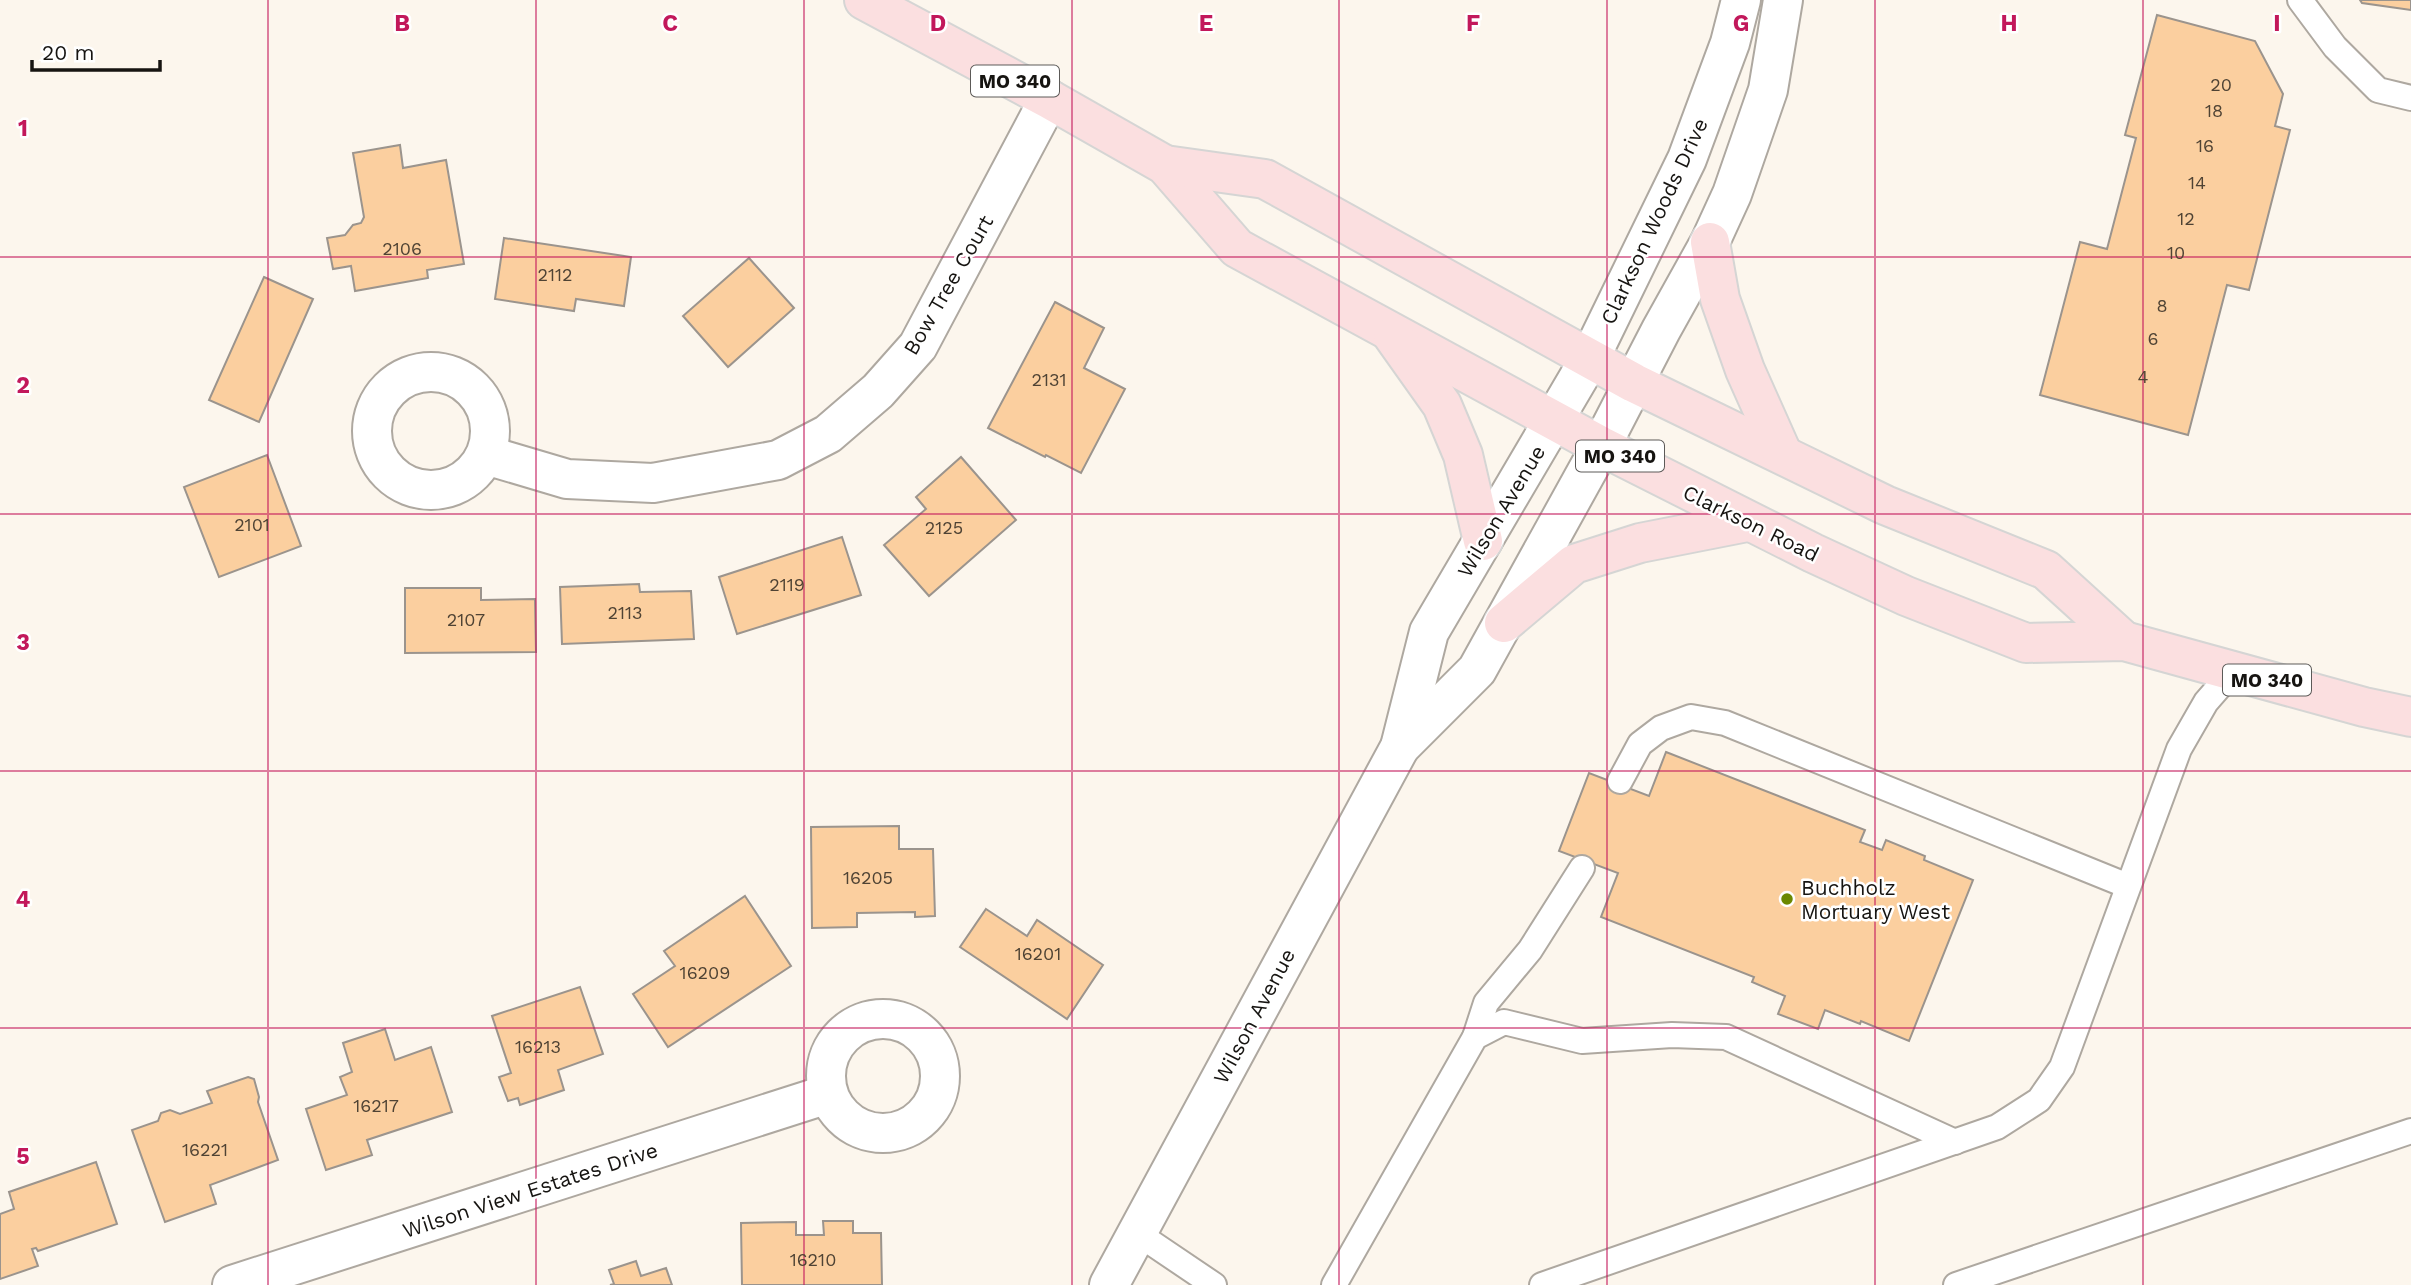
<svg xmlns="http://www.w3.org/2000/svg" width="2411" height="1285" font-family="'Work Sans',sans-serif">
  <rect width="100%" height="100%" fill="#fcf6ed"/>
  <g fill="#fbcf9f" stroke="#9b948d" stroke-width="2">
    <path d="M2360,0H2411V10L2362,3Z"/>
    <path d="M2157,15L2255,41L2283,94L2275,126L2290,130L2249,290L2227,285L2188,435L2040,395L2080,242L2107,249L2136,138L2125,135Z"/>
    <path d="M400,145L403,168L446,160L464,264L427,270L428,278L355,291L351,266L333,269L327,238L345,235L353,225L361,223L364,217L353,153Z"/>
    <path d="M504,238L631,257L624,306L576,299L574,311L495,299Z"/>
    <path d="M749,258L794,308L728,367L683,316Z"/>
    <path d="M264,277L313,299L259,422L209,400Z"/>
    <path d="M1055,302L1104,328L1084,368L1125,389L1081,473L1046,455L1045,457L988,428Z"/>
    <path d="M267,455L301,546L219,577L184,487Z"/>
    <path d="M961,457L1016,520L929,596L884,545L926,509L916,497Z"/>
    <path d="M842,537L861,595L737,634L719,577Z"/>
    <path d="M639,584L640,592L691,591L694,639L562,644L560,587Z"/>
    <path d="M405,588H481V600L535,599L536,652L405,653Z"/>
    <path d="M1666,752L1865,830L1860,842L1882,850L1886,840L1925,856L1924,860L1973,880L1909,1041L1861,1021L1860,1024L1825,1010L1818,1029L1778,1014L1785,996L1752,982L1754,977L1601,917L1618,873L1559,851L1589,773L1649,796Z"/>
    <path d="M899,826V849H933L935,916L915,917V912L857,913V927L812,928L811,827Z"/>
    <path d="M745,896L791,966L668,1047L633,994L675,966L664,951Z"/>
    <path d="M986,909L1027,936L1037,920L1103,965L1067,1019L960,947Z"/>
    <path d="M580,987L603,1054L558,1070L564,1090L520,1105L518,1098L508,1101L499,1077L511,1073L492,1016Z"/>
    <path d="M385,1029L395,1060L431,1047L452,1112L367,1140L372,1155L326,1170L306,1109L347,1095L340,1077L352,1072L343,1043Z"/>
    <path d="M248,1077L254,1079L259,1097L258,1102L278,1160L210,1185L216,1204L165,1222L132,1130L158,1121L161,1113L170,1110L180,1114L212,1103L207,1091Z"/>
    <path d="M96,1162L117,1224L38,1251L36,1248L32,1249L38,1266L0,1279V1214L14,1209L9,1192Z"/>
    <path d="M823,1221H853V1233H881L882,1285H742L741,1223L796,1222V1235H824Z"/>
    <path d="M636,1261L641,1276L666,1268L672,1285H610L614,1284L609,1270Z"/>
  </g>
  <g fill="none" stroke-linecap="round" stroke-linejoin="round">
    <g stroke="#aea8a0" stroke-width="28">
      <g id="service">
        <path d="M2300,0L2335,47L2378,90L2411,98"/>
        <path d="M1620,781L1640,744L1661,728L1691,717L1725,723L2128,886"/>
        <path d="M1475,1037L1486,1003L1530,950L1582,868"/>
        <path d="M1137,1233L1214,1285"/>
        <path d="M1334,1285L1475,1037L1504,1022L1582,1041L1672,1035L1726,1037L1955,1142"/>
        <path d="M1542,1285L1997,1127L2039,1100L2062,1067L2179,749L2206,702L2233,671"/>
        <path d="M1956,1285L2411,1131"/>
      </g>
    </g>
    <g stroke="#aea8a0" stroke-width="42">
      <g id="minor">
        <circle cx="431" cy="431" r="59"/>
        <path d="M486,455L567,479L653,483L778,460L828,434L878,391L918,346L1049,99"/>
        <path d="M1400,747L1477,670L1601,446L1661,330L1710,242L1732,194L1768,90L1783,0"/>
        <circle cx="883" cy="1076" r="57"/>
        <path d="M232,1285L828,1094"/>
        <path d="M1109,1285L1400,747L1429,632L1589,360L1687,159L1730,43L1741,0"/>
      </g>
    </g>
    <g stroke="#d5d5d4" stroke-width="42">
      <g id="primary">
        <path d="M864,0L1049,99L1165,165L1237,248L1601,446L1813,553L1906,596L2026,643L2124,641L2364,707L2411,717"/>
        <path d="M1165,165L1265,179L1634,383L1885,505L2046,570L2124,641"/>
        <path d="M1710,242L1720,299L1745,370L1782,453"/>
        <path d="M1393,336L1442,405L1463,455L1483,541"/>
        <path d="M1504,623L1574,564L1640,543L1747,522"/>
      </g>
    </g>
    <use href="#service" stroke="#fff" stroke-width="24"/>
    <use href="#minor" stroke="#fff" stroke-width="38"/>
    <use href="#primary" stroke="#fbdfe0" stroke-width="38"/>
  </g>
  <path fill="none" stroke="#c2185b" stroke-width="2" stroke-opacity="0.55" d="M268,0V1285M536,0V1285M804,0V1285M1072,0V1285M1339,0V1285M1607,0V1285M1875,0V1285M2143,0V1285M0,257H2411M0,514H2411M0,771H2411M0,1028H2411"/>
  <circle fill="#6b8800" stroke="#fff" stroke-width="2.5" cx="1787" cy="899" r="7"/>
  <g text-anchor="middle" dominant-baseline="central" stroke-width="5" stroke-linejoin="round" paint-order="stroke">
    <g font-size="18" fill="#4f4334">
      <text x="2221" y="84">20</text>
      <text x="2214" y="110">18</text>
      <text x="2205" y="145">16</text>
      <text x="2197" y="182">14</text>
      <text x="2186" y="218">12</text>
      <text x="402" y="248">2106</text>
      <text x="2176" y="252">10</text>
      <text x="555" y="274">2112</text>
      <text x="2162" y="305">8</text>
      <text x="2153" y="338">6</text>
      <text x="2143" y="376">4</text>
      <text x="1049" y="379">2131</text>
      <text x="252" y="524">2101</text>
      <text x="944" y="527">2125</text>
      <text x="787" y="584">2119</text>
      <text x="625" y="612">2113</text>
      <text x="466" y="619">2107</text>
      <text x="868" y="877">16205</text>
      <text x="1038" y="953">16201</text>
      <text x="705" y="972">16209</text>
      <text x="538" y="1046">16213</text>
      <text x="376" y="1105">16217</text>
      <text x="205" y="1149">16221</text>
      <text x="813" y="1259">16210</text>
    </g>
    <g fill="#fff" stroke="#5c5a58" stroke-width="2">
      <rect x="971" y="65.5" width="88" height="31" rx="5"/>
      <rect x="1576" y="440.5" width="88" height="31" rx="5"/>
      <rect x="2223" y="664.5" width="88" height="31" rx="5"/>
    </g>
    <g font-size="19" font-weight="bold" fill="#161411">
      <text x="1015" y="81">MO 340</text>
      <text x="1620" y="456">MO 340</text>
      <text x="2267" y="680">MO 340</text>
    </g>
    <g font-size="21" fill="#161411" stroke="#fff">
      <text transform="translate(1654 221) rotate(-65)">Clarkson Woods Drive</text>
      <text transform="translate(948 285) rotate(-60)">Bow Tree Court</text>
      <text transform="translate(1501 511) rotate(-59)">Wilson Avenue</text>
      <text transform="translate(1751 523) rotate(26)">Clarkson Road</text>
      <text transform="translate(1254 1016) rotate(-62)">Wilson Avenue</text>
      <text transform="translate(530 1190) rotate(-18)">Wilson View Estates Drive</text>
    </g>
    <g font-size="21" fill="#161411" stroke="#fff" text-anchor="start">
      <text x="1801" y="887">Buchholz<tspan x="1801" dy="24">Mortuary West</tspan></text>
    </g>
  </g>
  <g font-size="23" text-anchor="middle" font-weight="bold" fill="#c2185b" stroke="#fff" stroke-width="5" stroke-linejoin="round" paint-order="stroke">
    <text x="402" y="31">B</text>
    <text x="670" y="31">C</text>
    <text x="938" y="31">D</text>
    <text x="1206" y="31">E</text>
    <text x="1473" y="31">F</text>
    <text x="1741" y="31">G</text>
    <text x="2009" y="31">H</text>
    <text x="2277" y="31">I</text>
    <text x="23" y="136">1</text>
    <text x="23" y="393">2</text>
    <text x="23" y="650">3</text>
    <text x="23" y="907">4</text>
    <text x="23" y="1164">5</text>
  </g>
  <path d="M32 60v10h128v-10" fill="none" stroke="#161411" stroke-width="3.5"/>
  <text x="42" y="60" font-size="21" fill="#161411" stroke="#ffffff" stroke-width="5" paint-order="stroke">20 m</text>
</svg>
